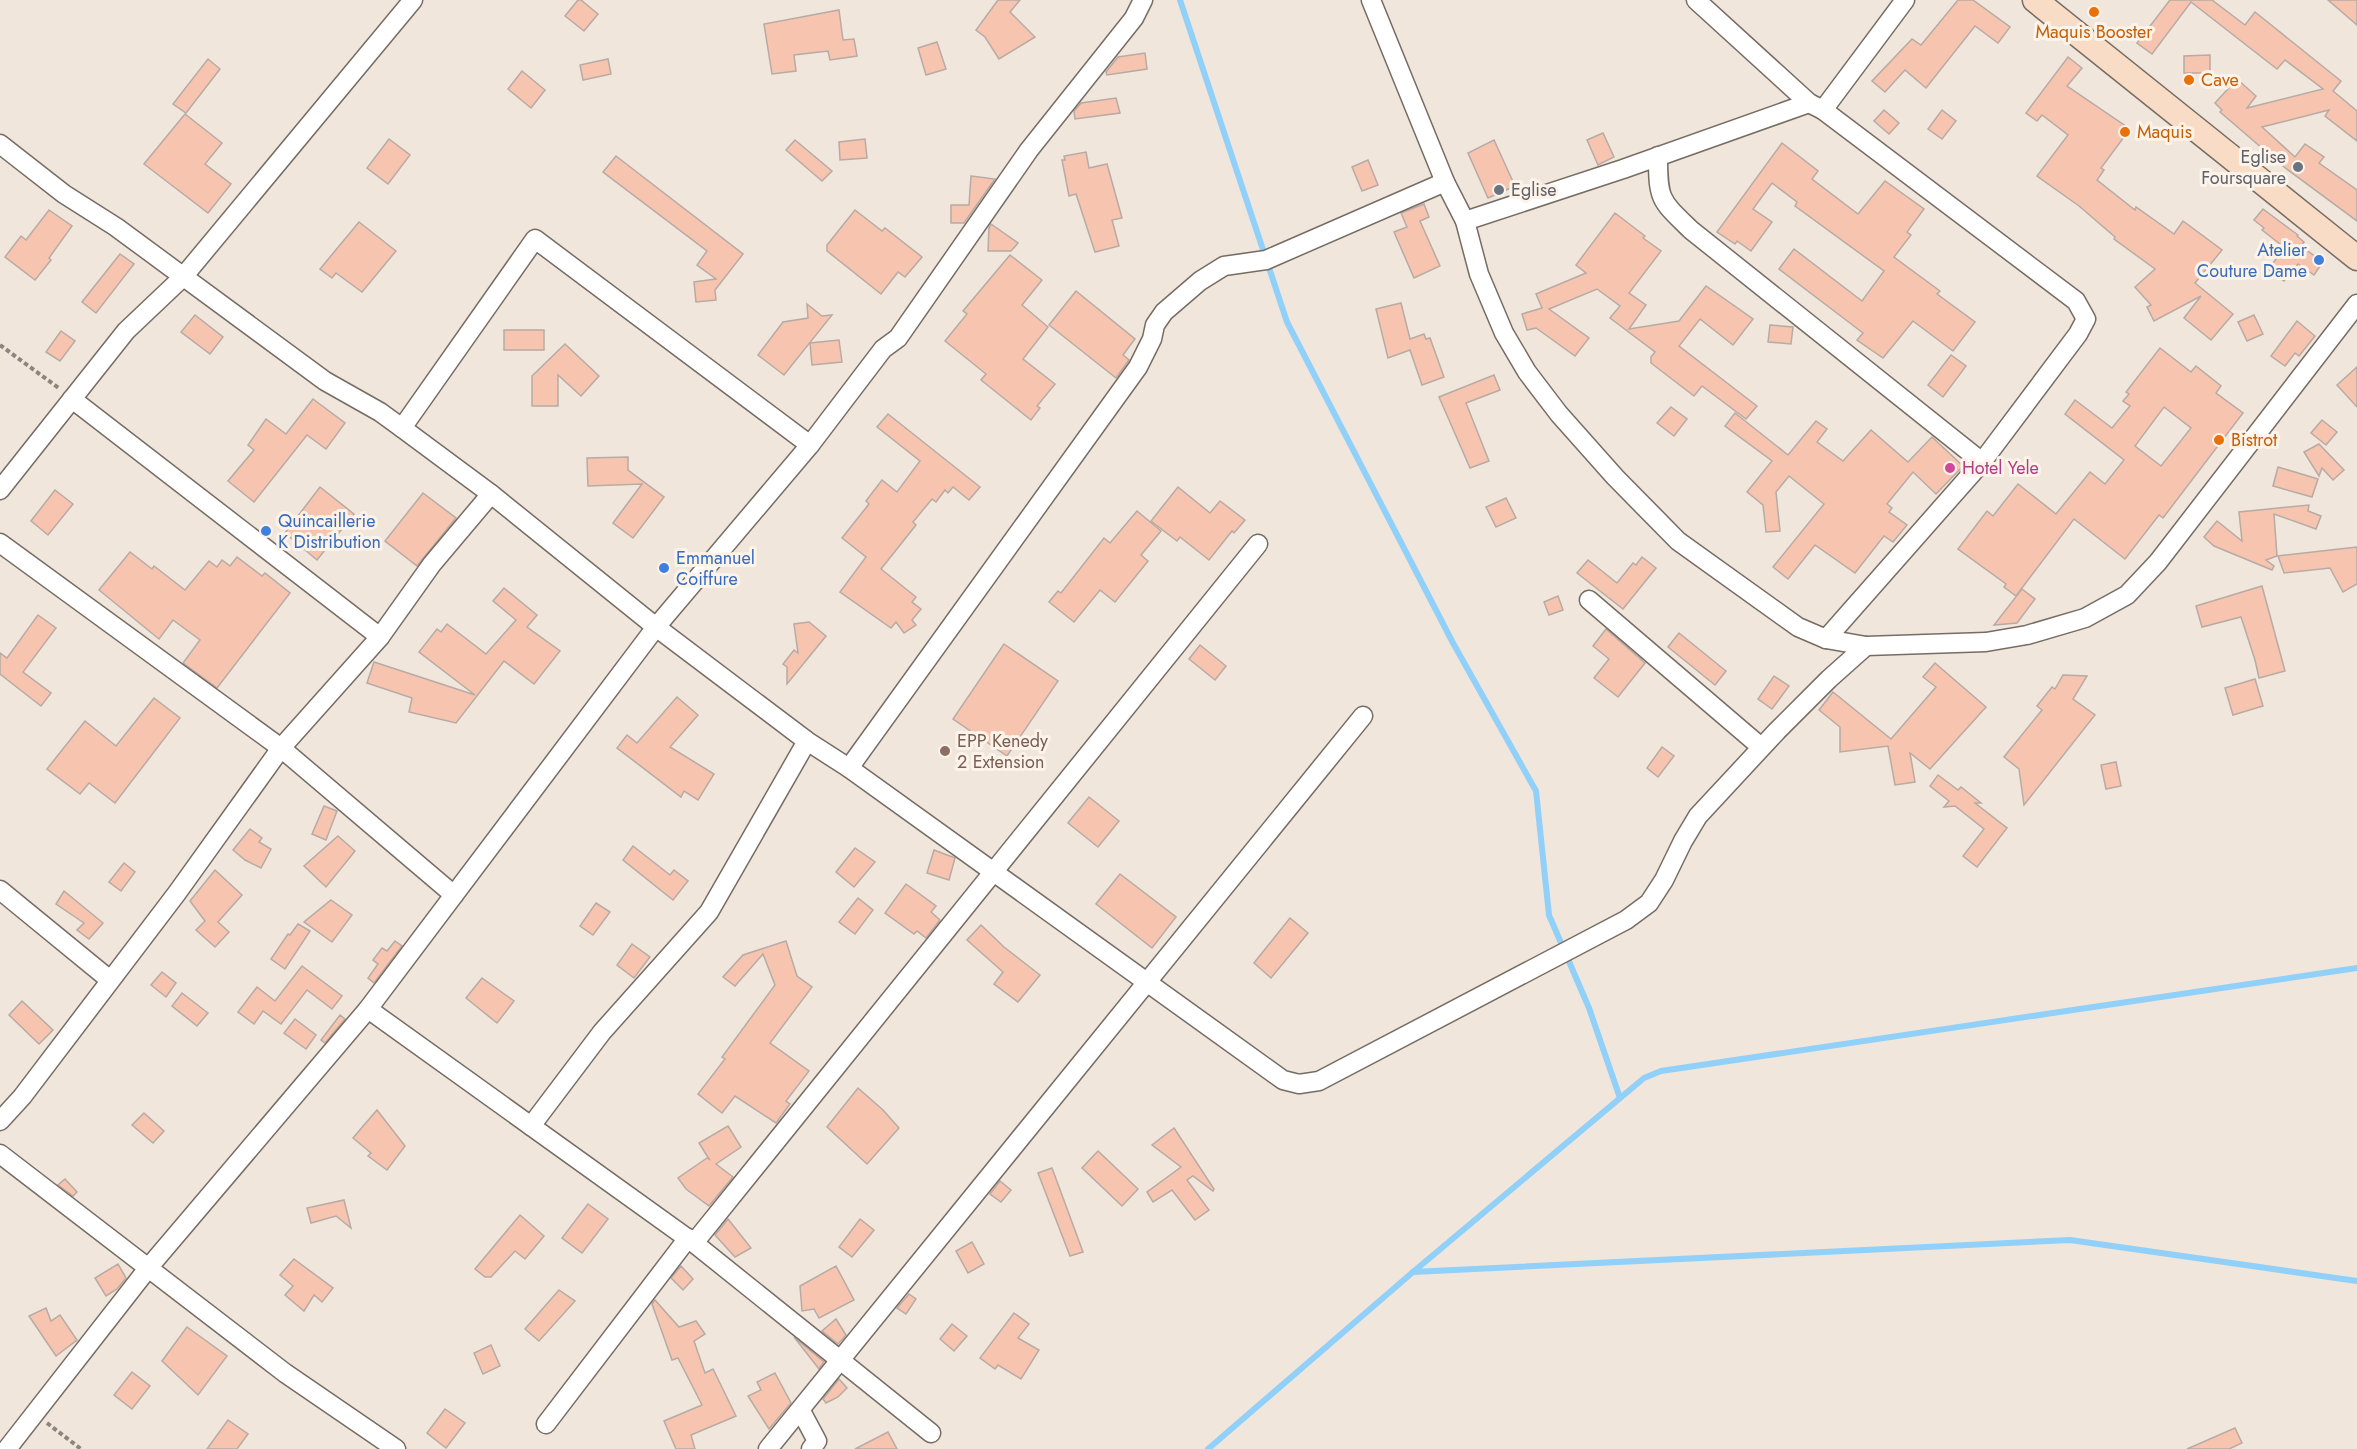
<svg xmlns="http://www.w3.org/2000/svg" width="2357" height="1449" font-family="Jost,sans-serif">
  <rect width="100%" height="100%" fill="#f0e6db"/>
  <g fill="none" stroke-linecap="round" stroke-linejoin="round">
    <g stroke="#90d0f9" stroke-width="6">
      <path d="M1180,0L1287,322L1453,643L1536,791L1549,915L1589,1008L1620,1098"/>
      <path d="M1413,1272L2070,1240L2357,1281"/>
      <path d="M1208,1449L1413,1272L1644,1078L1661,1071L2357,968"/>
    </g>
  </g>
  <g fill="#f7c5af" stroke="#b8aaa4" stroke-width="1.5" fill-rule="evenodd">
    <path d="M578,0H581L598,14L584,31L565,16Z"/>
    <path d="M998,0H1020L1010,12L1035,37L999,59L985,37L976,30Z"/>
    <path d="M1958,0H1973L2010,27L1998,43L1975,26L1926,88L1905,70L1885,92L1872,81L1912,39L1921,45Z"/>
    <path d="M2170,0H2212L2245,25L2255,12L2341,81L2333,91L2357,111V141L2325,116L2329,110L2262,127L2295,157L2305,144L2324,157L2319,163L2357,190V221L2284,167L2220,112L2222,110L2215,103L2237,79L2256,96L2247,108L2323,89L2285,60L2277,69L2191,2L2152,54L2137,43Z"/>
    <path d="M2328,0H2357V25Z"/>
    <path d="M839,10L843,40L854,39L857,56L830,60L828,51L794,55L796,71L772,74L764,24Z"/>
    <path d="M937,42L946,69L926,75L918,48Z"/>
    <path d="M1145,53L1147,69L1107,75L1106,72L1118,57Z"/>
    <path d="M2210,55V73H2184V56Z"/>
    <path d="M2068,57L2082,68L2067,86L2130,129L2101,168L2104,170L2097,180L2135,210L2136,207L2174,234L2183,221L2222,250L2195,283L2233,314L2211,340L2184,318L2201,296L2154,321L2147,307L2151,305L2135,287L2155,269L2114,239L2115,237L2079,206L2037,176L2068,135L2042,115L2037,121L2026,113Z"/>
    <path d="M208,59L220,69L186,113L173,104Z"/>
    <path d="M608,59L611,74L583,80L580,65Z"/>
    <path d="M522,71L545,90L531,108L508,89Z"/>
    <path d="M1116,98L1120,113L1075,119L1074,111L1081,103Z"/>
    <path d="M1884,110L1899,123L1889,134L1874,121Z"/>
    <path d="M1942,110L1956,121L1942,139L1928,129Z"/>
    <path d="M185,114L222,143L205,164L231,184L208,213L144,164Z"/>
    <path d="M1603,133L1614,157L1598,165L1587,140Z"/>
    <path d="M389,139L410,155L388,184L367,168Z"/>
    <path d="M865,139L867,158L840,160L839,142Z"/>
    <path d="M795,140L832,171L822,181L786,150Z"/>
    <path d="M1494,140L1515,186L1488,198L1468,153Z"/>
    <path d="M1782,143L1818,171L1812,179L1858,214L1885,181L1924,209L1907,232L1911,235L1894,257L1940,291L1937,294L1975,322L1953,351L1913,321L1883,358L1857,340L1863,333L1779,269L1794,249L1862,301L1884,271L1795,206L1797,202L1772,183L1753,209L1772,222L1751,251L1737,241L1735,244L1717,232Z"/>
    <path d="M1086,152L1089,168L1107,164L1122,218L1112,220L1119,246L1095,252L1076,194L1069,196L1062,160H1065L1064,156Z"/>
    <path d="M616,156L743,254L715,290L716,300L696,302L694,282L716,279L697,265L707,251L603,172Z"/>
    <path d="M1368,160L1378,185L1362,191L1352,167Z"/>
    <path d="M971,176L995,179L964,223H951V205H969Z"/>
    <path d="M1424,204L1429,217L1420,221L1440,266L1414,278L1394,232L1407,227L1401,213Z"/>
    <path d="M2263,209L2298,235L2297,236L2304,242L2301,246L2323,262L2314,275L2298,264L2284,281L2268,269L2285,248L2262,230L2264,228L2254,220Z"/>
    <path d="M49,210L72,226L49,258L51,260L35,280L5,257L21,236L26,240Z"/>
    <path d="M855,210L882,231L885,228L922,257L905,277L898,272L881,294L827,251V245Z"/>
    <path d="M1615,213L1645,236L1643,238L1661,251L1629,293L1646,305L1629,329L1679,321L1706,286L1753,319L1733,345L1700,319L1679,346L1757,406L1746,419L1702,386L1694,396L1651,363V357L1655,352L1610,318L1620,306L1597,289L1549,309L1589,338L1575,356L1536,328L1527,330L1522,314L1542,308L1536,294L1586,273L1576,265Z"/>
    <path d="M359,222L396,251L362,292L336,273L332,278L320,269Z"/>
    <path d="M991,224L1018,243L1011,251H988L989,228Z"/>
    <path d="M120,254L134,264L96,313L82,302Z"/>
    <path d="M1010,255L1042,280L1022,305L1048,327L1023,359L1055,384L1037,406L1040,408L1031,420L981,380L986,374L945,341L967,314L963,311Z"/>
    <path d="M1076,291L1135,339L1123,355L1129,360L1116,378L1049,325Z"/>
    <path d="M1401,303L1410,339L1424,334L1426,339L1430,338L1444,377L1422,385L1410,350L1388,358L1376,309Z"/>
    <path d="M807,304L822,316L832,315L784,375L758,355L783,322L808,318Z"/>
    <path d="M195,315L223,337L210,354L181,332Z"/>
    <path d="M2254,315L2263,334L2247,341L2238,322Z"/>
    <path d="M2297,321L2315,336L2299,356L2295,353L2285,366L2271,356Z"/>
    <path d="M1770,325L1793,327L1791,344L1768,342Z"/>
    <rect x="504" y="330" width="40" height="20"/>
    <path d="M61,331L75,341L60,361L46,352Z"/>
    <path d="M839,340L842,362L812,365L810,343Z"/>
    <path d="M565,344L599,376L581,396L558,375V406H532V376Z"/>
    <path d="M2160,348L2191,372L2196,366L2221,386L2216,393L2243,413L2163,518L2159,515L2125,559L2074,519L2016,596L2004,587L2006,584L1958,549L1987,511L1993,516L2018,484L2056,514L2090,472L2105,484L2124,460L2065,414L2075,400L2112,428L2130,406L2123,401L2129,394L2126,392ZM2164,407L2191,428L2161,466L2135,446Z"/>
    <path d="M1951,355L1966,366L1943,397L1928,385Z"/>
    <path d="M2357,367V407L2337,385Z"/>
    <path d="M1494,375L1500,390L1466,403L1489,461L1470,468L1439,397Z"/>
    <path d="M313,399L345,423L326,449L307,435L254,502L228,481L254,450L248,445L266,419L286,434Z"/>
    <path d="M1671,407L1687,419L1674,436L1657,423Z"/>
    <path d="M1735,413L1788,455L1816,421L1827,429L1817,442L1843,461L1871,430L1908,462L1932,437L1963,466L1936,494L1913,472L1887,504L1892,508L1889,512L1907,525L1893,542L1884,536L1855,573L1815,545L1788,579L1773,567L1824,504L1789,476L1776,492L1780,531L1766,532L1763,505L1747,492L1772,461L1725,426Z"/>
    <path d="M888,414L980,487L969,500L953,487L948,493L945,490L936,502L932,499L913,522L916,525L881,569L916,597L912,602L921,609L912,620L916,625L904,633L896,622L891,628L840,592L866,557L842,538L869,504L866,501L882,480L897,492L920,461L877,427Z"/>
    <path d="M2322,420L2337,432L2326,445L2311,433Z"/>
    <path d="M2319,444L2344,470L2333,480L2322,468L2319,476L2304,452Z"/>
    <path d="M628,457V470L664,497L633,538L613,523L642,484L588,486L587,458Z"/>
    <path d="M2278,467L2318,479L2312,497L2273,486Z"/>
    <path d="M320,487L354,514L317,560L285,533Z"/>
    <path d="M1178,487L1210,513L1220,501L1245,520L1234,533L1232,531L1209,560L1180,537L1177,541L1151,521Z"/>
    <path d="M55,490L73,504L48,535L31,521Z"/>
    <path d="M423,493L456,518L417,566L385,541Z"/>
    <path d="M1506,498L1516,518L1496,527L1486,507Z"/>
    <path d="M2309,505L2308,511L2321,516L2316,529L2274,514L2277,556L2266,560L2274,566L2272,570L2214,546L2204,537L2217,521L2242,541L2239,512Z"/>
    <path d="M1137,511L1161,531L1141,555L1148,561L1115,602L1100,590L1074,622L1049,602L1058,591L1061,593L1104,538L1110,543Z"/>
    <path d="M2357,547V584L2343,592L2330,568L2284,573L2278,556Z"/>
    <path d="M130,552L152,569L154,566L185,590L209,561L217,567L222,560L230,566L237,557L262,576L265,573L290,593L217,688L183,663L200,640L173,620L159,639L99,590Z"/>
    <path d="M1642,557L1656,568L1623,609L1577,573L1588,560L1617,583L1633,563L1636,565Z"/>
    <path d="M2262,586L2285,671L2259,678L2255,660L2241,617L2202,627L2196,606Z"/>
    <path d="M504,588L537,615L527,627L560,651L534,684L504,661L456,723L409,712L412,698L367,683L374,662L475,695L419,652L437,629L441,632L447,624L486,654L516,620L493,601Z"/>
    <path d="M2022,589L2035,599L2017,623L1994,625Z"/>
    <path d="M1558,596L1563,610L1549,615L1544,602Z"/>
    <path d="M38,615L56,628L23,672L51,693L41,706L0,674V653L7,658Z"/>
    <path d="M809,622L826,636L787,684V667L783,664L794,650L798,653L794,624Z"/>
    <path d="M1606,629L1645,663L1618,697L1594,678L1609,659L1593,646Z"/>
    <path d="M1679,633L1726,671L1715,685L1668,647Z"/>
    <path d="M1004,644L1058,681L1007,756L953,719Z"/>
    <path d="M1200,645L1226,666L1215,680L1189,659Z"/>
    <path d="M1935,663L1986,707L1930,769L1910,753L1915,782L1895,785L1888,746L1840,752V727L1819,710L1833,692L1891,739L1936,687L1923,677Z"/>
    <path d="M2063,675L2087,676L2073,699L2095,715L2024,805L2019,769L2004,757L2042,710L2037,706L2052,687L2055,689Z"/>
    <path d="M1774,676L1789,686L1772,709L1758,699Z"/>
    <path d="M2255,679L2263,706L2233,715L2225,688Z"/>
    <path d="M677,697L698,715L670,747L714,774L698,800L684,791L681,797L617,748L627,735L637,743Z"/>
    <path d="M154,698L180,718L115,803L89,783L80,794L47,769L85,721L116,746Z"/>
    <path d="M1662,747L1674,756L1658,777L1647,768Z"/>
    <path d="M2116,762L2121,786L2106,789L2101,765Z"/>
    <path d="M1938,775L1958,790L1961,787L1981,803H1975L2007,828L1977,867L1963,856L1984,829L1955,806L1944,807L1949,801L1930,786Z"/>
    <path d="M1089,797L1119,821L1098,847L1068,823Z"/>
    <path d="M324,806L337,811L326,840L312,834Z"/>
    <path d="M250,829L262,838L259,842L271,849L261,868L245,860L233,850Z"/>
    <path d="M338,836L355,851L326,887L304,866Z"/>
    <path d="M633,846L670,875L674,870L688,881L673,900L623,860Z"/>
    <path d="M855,848L875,862L854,887L836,872Z"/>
    <path d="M934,850L955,858L949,880L927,873Z"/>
    <path d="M124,863L135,872L121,891L109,882Z"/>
    <path d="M215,870L242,895L218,922L229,932L215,947L196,930L205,921L190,901Z"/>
    <path d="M1120,874L1176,917L1152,948L1096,904Z"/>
    <path d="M906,884L936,906L931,912L940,920L926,938L917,931L914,934L885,913Z"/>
    <path d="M64,891L103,923L89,939L77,930L84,923L56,904Z"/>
    <path d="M858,898L873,910L855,934L839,922Z"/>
    <path d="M331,900L352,915L332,942L304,922Z"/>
    <path d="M596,903L610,912L593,935L580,926Z"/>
    <path d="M1290,918L1308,933L1271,978L1254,963Z"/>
    <path d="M298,924L310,931L285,969L271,959L288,934L290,935Z"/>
    <path d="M981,925L1004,947L1040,975L1018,1002L994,984L1003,972L967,940Z"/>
    <path d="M395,941L402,946L374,983L368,978L378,964L373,960L382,948L387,951Z"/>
    <path d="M786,941L797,976L812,987L770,1043L809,1071L786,1101L790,1104L776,1123L735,1096L722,1113L698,1094L725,1059L722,1057L775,985L763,954L735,986L723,977L743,955Z"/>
    <path d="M632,944L650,957L634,978L617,965Z"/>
    <path d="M302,966L342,996L332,1009L307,990L281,1024L263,1011L254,1024L238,1012L257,987L275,1001Z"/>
    <path d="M162,972L176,983L166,997L151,985Z"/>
    <path d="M482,978L514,1001L497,1023L466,998Z"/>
    <path d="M182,993L208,1013L197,1026L172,1006Z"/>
    <path d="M22,1001L53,1030L39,1044L9,1015Z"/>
    <path d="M340,1015L345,1019L325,1043L321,1040Z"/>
    <path d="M295,1019L316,1035L306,1049L284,1033Z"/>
    <path d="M858,1088L883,1110L899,1128L867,1164L827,1127Z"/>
    <path d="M377,1110L405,1146L387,1170L368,1156L371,1153L353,1138Z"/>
    <path d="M144,1113L164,1131L153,1143L132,1125Z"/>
    <path d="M728,1126L741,1147L716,1164L733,1177L709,1206L686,1189L678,1178L707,1158L709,1159L699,1143Z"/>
    <path d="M1174,1128L1214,1189L1213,1191L1193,1176L1187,1180L1209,1210L1195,1220L1172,1190L1153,1202L1147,1192L1181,1167L1152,1145Z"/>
    <path d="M1098,1151L1138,1189L1122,1206L1082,1168Z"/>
    <path d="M1052,1168L1083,1252L1070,1256L1038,1173Z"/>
    <path d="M65,1179L77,1192L73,1196L58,1185Z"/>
    <path d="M1000,1181L1011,1190L1001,1202L990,1194Z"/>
    <path d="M344,1200L351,1228L336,1216L311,1223L307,1208Z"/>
    <path d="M588,1204L608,1219L582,1253L562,1238Z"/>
    <path d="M520,1215L544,1236L525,1259L515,1251L491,1277H485L475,1269Z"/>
    <path d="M728,1219L751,1248L735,1257L715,1235Z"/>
    <path d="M860,1219L874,1230L852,1257L839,1247Z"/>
    <path d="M972,1242L984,1264L968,1273L956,1251Z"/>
    <path d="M294,1259L333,1288L322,1302L314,1295L304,1311L285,1295L293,1286L280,1275Z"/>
    <path d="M118,1264L126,1278L117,1289L106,1296L95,1278Z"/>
    <path d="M681,1266L693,1279L683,1290L671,1278Z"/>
    <path d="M836,1266L854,1300L819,1318L814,1309L802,1311L800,1286Z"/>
    <path d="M559,1290L575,1301L539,1341L525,1329Z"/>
    <path d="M909,1294L916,1299L906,1314L897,1308Z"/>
    <path d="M655,1300L679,1327L696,1321L705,1334L694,1341L705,1373L713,1369L736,1416L691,1435L695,1449H676L664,1421L702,1405L678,1358L672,1360L652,1304Z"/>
    <path d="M46,1308L51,1321L60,1315L77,1340L56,1356L29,1316Z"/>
    <path d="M1014,1313L1029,1324L1018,1338L1039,1350L1021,1379L998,1365L995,1369L980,1358Z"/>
    <path d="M836,1319L846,1335L838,1344L822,1331Z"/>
    <path d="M952,1324L967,1336L954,1351L940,1339Z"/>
    <path d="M187,1327L227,1356L198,1395L162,1361Z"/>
    <path d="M794,1337L824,1362L819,1369Z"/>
    <path d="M491,1345L500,1366L483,1374L474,1353Z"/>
    <path d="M132,1372L150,1386L132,1409L114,1395Z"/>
    <path d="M775,1373L791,1403L769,1429L748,1396L761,1390L757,1382Z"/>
    <path d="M839,1379L847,1388L838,1397L826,1403L823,1399Z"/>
    <path d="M445,1409L465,1423L446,1448L427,1433Z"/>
    <path d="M228,1420L248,1434L237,1449H207Z"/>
    <path d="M2235,1428L2242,1443L2229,1449H2187Z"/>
    <path d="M888,1432L897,1449H855Z"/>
  </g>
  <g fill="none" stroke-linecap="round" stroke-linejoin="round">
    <g stroke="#766c63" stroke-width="21">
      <g id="street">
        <path d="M1371,0L1445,182L1465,221L1479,274L1504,333L1527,372L1559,414L1615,477L1678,541L1798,627L1826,639L1866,646L1986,642L2027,635L2085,618L2127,595L2158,562L2357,304"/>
        <path d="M1696,0L1809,103L1823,110L2076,301L2086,319L2078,334L1982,462L1826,639"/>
        <path d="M1823,110L1905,0"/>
        <path d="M0,144L64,194L116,227L325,381L380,412L402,428L491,494L656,627L807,741L849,768L1283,1080L1299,1084L1319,1081L1626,920L1649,903L1664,880L1683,841L1698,816L1777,731L1829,679L1866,646"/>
        <path d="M1658,156C1658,200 1660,200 1691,230L1982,462"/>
        <path d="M1465,221L1623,169L1809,103"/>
        <path d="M72,399L380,637"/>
        <path d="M402,428L535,239L810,445"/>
        <path d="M0,490L126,331L183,277L413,0"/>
        <path d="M0,543L281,748L454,895"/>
        <path d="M1589,600L1761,747"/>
        <path d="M849,768L1138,367L1152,339L1155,325L1164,312L1200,281L1224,266L1266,260L1445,182"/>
        <path d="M0,890L110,980"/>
        <path d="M368,1009L694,1243L1258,544"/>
        <path d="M0,1121L22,1097L177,893L281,748L380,637L432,564L491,494"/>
        <path d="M531,1126L602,1032L709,912L807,741"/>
        <path d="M0,1154L285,1373L396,1449"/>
        <path d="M694,1243L931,1433"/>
        <path d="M801,1411L817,1441L811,1449"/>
        <path d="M546,1424L688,1238"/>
        <path d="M7,1449L149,1267L368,1009L656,627L810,445L883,349L898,338L1029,150L1134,18L1143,0"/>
        <path d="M768,1449L1363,716"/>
      </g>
    </g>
    <g stroke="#766c63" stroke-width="27">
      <path id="secondary" d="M2035,0L2357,258"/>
    </g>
    <g stroke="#8c857d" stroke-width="4" stroke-dasharray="4.5 3" stroke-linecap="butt">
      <path d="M0,345L60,389"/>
      <path d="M47,1423L81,1449"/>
    </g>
    <use href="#street" stroke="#fff" stroke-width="18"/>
    <use href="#secondary" stroke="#f9dcc6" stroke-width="24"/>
  </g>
  <g fill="#e8710a" stroke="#fef3e8" stroke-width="2">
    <circle cx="2094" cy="12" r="6"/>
    <circle cx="2189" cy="80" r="6"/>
    <circle cx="2125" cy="132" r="6"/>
    <circle cx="2219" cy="440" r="6"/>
  </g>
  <g fill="#6b7280" stroke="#fef3e8" stroke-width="2">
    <circle cx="2298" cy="167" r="6"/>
    <circle cx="1499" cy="190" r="6"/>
  </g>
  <g fill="#3f7fe0" stroke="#fef3e8" stroke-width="2">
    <circle cx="2319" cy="260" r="6"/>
    <circle cx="266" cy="531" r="6"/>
    <circle cx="664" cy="568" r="6"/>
  </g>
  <circle fill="#d1479c" stroke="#fef3e8" stroke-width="2" cx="1950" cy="468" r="6"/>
  <circle fill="#8d6e63" stroke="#fef3e8" stroke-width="2" cx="945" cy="751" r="6"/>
  <g text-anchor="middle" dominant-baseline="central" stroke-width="6" stroke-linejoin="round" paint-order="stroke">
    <g font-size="18" fill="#c56008" stroke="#fef3e8" text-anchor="start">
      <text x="2094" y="32" text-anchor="middle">Maquis Booster</text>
      <text x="2201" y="80">Cave</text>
      <text x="2137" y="132">Maquis</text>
      <text x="2231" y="440">Bistrot</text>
    </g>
    <g font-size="18" fill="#5b616d" stroke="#fef3e8" text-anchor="end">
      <text x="2286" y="157">Eglise<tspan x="2286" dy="21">Foursquare</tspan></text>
      <text x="1511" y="190" text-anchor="start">Eglise</text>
    </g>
    <g font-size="18" fill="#366cbe" stroke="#fef3e8" text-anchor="start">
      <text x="2307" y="250" text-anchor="end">Atelier<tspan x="2307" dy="21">Couture Dame</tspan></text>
      <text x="278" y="521">Quincaillerie<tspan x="278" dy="21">K Distribution</tspan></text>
      <text x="676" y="558">Emmanuel<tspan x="676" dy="21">Coiffure</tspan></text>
    </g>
    <g font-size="18" fill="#b23c85" stroke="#fef3e8" text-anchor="start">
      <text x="1962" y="468">Hotel Yele</text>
    </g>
    <g font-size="18" fill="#785e54" stroke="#fef3e8" text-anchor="start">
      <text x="957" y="741">EPP Kenedy<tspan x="957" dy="21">2 Extension</tspan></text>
    </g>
  </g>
</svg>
